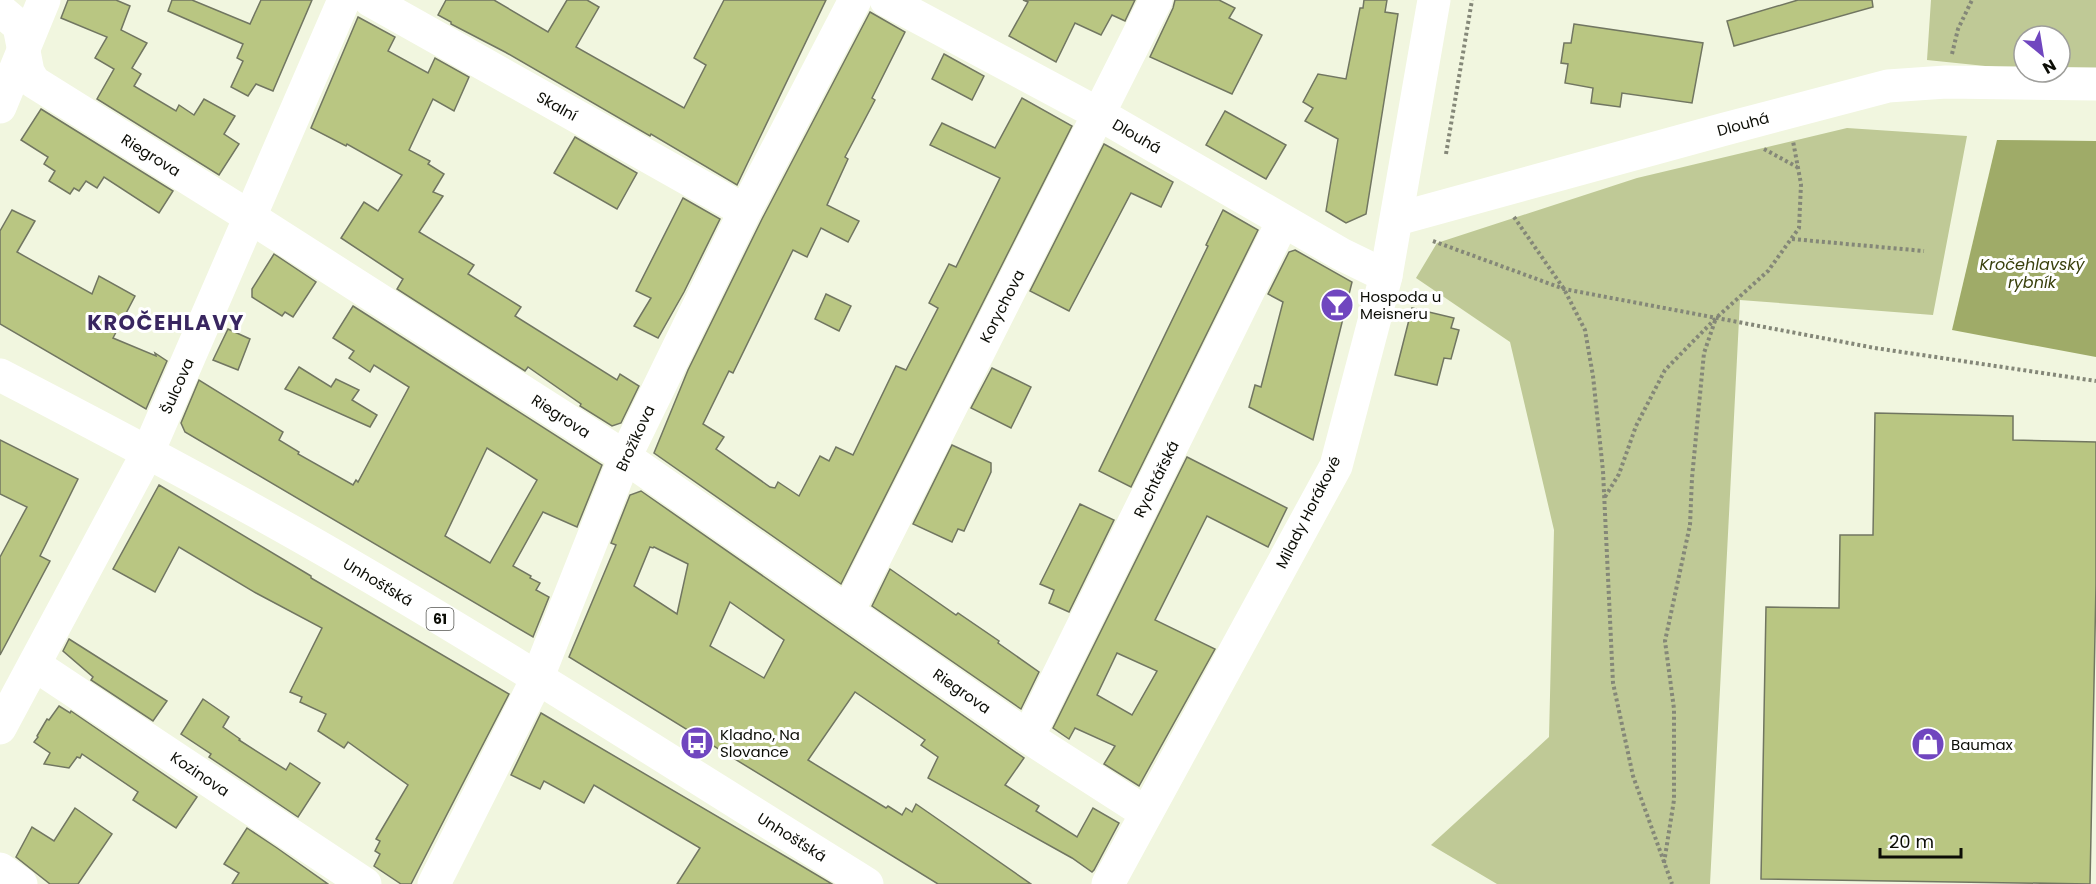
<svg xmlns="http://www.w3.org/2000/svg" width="2096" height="884" font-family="Poppins,sans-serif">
  <rect width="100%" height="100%" fill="#f1f6df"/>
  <g fill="#bfc996">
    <path d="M1931,0H2096V77L2060,72V36H2024V70L1927,60Z"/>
    <path d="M1847,128L1967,136L1933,315L1740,300L1710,884H1497L1431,845L1549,737L1554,530L1510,342L1416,278L1437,243L1637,178Z"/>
  </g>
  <path fill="#9fab68" d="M1997,140L2096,141V357L1952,330Z"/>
  <g fill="#b9c682" stroke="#717661" stroke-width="1.5" fill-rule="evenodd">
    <path d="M68,0H116L130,6L121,30L147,43L132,68L141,74L134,86L176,111L179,105L194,115L204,99L235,116L224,134L239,144L219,175L97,99L114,69L95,58L107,37L61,18Z"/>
    <path d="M172,0H192L250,24L261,0H312L273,91L256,84L248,96L231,87L243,61L237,58L243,44L168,11Z"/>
    <path d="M446,0H494L548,32L567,0H587L599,7L576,47L684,108L706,65L694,58L724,0H826L737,185L651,134L650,136L505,52L451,24V22L438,15Z"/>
    <path d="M1023,0H1135L1125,21L1112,15L1101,35L1075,23L1056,62L1009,36L1028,2Z"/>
    <path d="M1175,0H1219L1235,8L1229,18L1262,35L1232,94L1150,57L1173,8Z"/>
    <path d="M1364,0H1387L1385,12L1398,14L1366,214L1346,223L1326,211L1338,139L1305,121L1313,108L1303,102L1318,74L1346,79L1360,8H1363Z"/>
    <path d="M1798,0H1872L1873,7L1734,46L1727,21Z"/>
    <path d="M870,12L905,32L872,98L875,100L845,157L848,159L827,205L859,221L848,242L821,228L807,257L793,250L733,373L729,371L703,424L724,437L716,449L770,487L775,488L778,482L799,496L820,456L829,461L836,447L853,455L896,366L906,370L938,308L929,303L949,264L956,267L1000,178L930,145L942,123L995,148L1022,98L1072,126L841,584L654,453L688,370L762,219Z"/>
    <path d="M358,17L395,37L388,51L428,73L435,58L469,77L454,111L433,99L409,150L430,161L428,164L444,174L433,192L443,196L419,232L474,265L468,274L521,307L515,316L617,380L620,374L639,386L621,423L612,426L580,406L581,404L528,367L525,371L397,289L403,279L341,238L364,202L378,211L402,175L347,144L346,146L311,128Z"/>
    <path d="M1574,24L1703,43L1692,103L1622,93L1620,107L1591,103L1593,88L1565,83L1568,64L1561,63L1564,43H1571Z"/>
    <path d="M944,54L984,76L972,100L932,79Z"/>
    <path d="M41,109L173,191L159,213L104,177L97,188L86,181L79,191L74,188L70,194L49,181L55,171L44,164L48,157L21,140Z"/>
    <path d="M1225,111L1286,145L1266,179L1206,145Z"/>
    <path d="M575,137L637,173L617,209L554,173Z"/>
    <path d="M1104,144L1173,182L1161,207L1131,193L1069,311L1030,291Z"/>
    <path d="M683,198L720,219L684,292L658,338L634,326L651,298L636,291Z"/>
    <path d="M12,210L35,221L17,252L92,294L99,276L135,296L113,338L156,356L155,353L167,361L146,409L0,324V231Z"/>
    <path d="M1223,210L1258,230L1131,487L1099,471L1208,246L1206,245Z"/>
    <path d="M1295,250L1352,282L1313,440L1249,407L1255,385L1261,387L1283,302L1268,294L1289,252Z"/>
    <path d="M274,254L316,282L293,317L285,312L282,316L252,297V289Z"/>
    <path d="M826,294L851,306L839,331L815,319Z"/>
    <path d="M353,306L602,465L577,527L543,512L513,566L531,576L530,578L540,583L536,590L549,597L533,637L185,432L181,423L199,380L283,432L279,440L299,452L298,454L353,485L356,480L358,482L409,387L374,365L370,372L349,358L354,351L333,338ZM487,448L537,480L490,563L445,536Z"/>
    <path d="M1412,308L1454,318L1451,328L1459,330L1451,359L1444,358L1437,385L1395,375Z"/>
    <path d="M228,329L250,339L238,370L213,360Z"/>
    <path d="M299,367L331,387L336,379L359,390L352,400L377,415L370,427L285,389Z"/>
    <path d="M992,368L1031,387L1011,428L971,408Z"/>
    <path d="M1875,413L2013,416V440L2096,442V584L2090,884L1761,879L1766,607L1839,608L1840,535H1873Z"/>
    <path d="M0,440L78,479L40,556L50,561L0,655V557L27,507L0,494Z"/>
    <path d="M952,445L991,463V472L964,531L958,529L952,542L913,524Z"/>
    <path d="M1187,457L1287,508L1268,547L1207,516L1155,620L1215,649L1139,786L1104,764L1115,746L1075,728L1069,739L1053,728ZM1117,653L1157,671L1132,715L1097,695Z"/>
    <path d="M159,485L311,576V578L509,694L411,884H401L374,866L380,854L375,851L380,841L376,839L408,785L348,742L344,748L318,731L326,714L300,702L302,697L290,692L322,628L256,593L179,547L155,592L113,569Z"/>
    <path d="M641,491L1024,758L1005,785L1039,806L1036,811L1077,837L1093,808L1119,823L1094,870L1092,872L1072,858L928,778L938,757L921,745L925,740L855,692L808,760L886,808L888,806L902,815L906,808L912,812L916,804L1031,884H938L569,657L616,545L611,543L630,495ZM650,547L653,548L654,547L688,564L677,614L634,586ZM730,602L784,640L764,678L710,646Z"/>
    <path d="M1080,504L1114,520L1069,612L1049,603L1054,590L1040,584Z"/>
    <path d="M890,569L956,615L958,613L999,641L998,643L1039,672L1021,709L872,606Z"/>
    <path d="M69,639L167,701L153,721L91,680L93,677L63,651Z"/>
    <path d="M203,699L229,717L223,727L240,739L239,740L286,770L290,763L320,783L298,817L209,757L211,754L181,734Z"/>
    <path d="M59,706L70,713L71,711L197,797L176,828L133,800L138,792L82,754L80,758L77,757L69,768L44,764L50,753L34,742L38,737L37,736L47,719L49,720Z"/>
    <path d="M541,713L795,862L832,884H677L700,848L594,785L584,803L544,781L540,789L511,775Z"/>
    <path d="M75,808L112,834L78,884H50L16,857L32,827L54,841Z"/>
    <path d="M247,828L277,848L328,884H232L239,873L224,864Z"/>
  </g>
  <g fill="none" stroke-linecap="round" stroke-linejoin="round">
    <g stroke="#848778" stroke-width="4" stroke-dasharray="3 3" stroke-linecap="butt">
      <path d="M1952,54L1958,29L1972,0"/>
      <path d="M1764,149L1797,167"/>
      <path d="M1446,154L1472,0"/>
      <path d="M1514,217L1564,289L1585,330L1593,376L1603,471L1613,683L1633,776L1672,884"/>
      <path d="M1792,239L1924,251"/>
      <path d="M1433,241L1564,289L1875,348L2096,381"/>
      <path d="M1605,497L1619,474L1636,426L1665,370L1716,318L1768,271L1799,228L1801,184L1793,141"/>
      <path d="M1664,863L1674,800V709L1665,641L1690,525L1692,478L1704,353L1716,318"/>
    </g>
    <g stroke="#fff" stroke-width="33">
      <path d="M370,0L745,211"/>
      <path d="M886,0L1099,114L1341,254L1386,276"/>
      <path d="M0,10L19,26L28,72L34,82L250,217L625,457L1028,737L1146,813"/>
      <path d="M0,107L44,0"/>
      <path d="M1397,219L1725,129L1888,86L1946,82L2096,84"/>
      <path d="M848,611L1156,0"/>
      <path d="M35,665L365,884"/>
      <path d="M0,728L148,452L344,0"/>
      <path d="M1028,737L1283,221"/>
      <path d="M0,869L21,884"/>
      <path d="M434,884L537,679L625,457L745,211L855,0"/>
    </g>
    <path stroke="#fff" stroke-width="33" d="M1108,884L1336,466L1386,276L1434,0"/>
    <path stroke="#fff" stroke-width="33" d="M0,375C112,433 224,492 333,555C514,660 690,774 867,884"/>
  </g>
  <defs>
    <g id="bar-disc" transform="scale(1.725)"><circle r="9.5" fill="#7046bf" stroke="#fff"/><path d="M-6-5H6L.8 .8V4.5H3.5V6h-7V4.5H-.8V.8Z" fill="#fff"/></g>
    <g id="bus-disc" transform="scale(1.725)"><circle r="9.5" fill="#7046bf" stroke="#fff"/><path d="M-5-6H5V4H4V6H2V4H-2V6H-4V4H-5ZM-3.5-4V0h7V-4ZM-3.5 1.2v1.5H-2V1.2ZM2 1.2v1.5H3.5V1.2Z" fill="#fff"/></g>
    <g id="shop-disc" transform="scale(1.725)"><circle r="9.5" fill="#7046bf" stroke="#fff"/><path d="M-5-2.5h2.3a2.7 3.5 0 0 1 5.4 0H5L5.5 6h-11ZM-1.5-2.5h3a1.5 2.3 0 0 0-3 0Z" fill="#fff"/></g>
  </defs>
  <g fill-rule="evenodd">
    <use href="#bar-disc" x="1337" y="305"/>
    <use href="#bus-disc" x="697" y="743"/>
    <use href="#shop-disc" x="1928" y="744"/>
  </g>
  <g text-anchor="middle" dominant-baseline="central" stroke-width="6" stroke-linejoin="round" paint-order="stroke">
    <rect fill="#fff" stroke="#555651" stroke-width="1.5" x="426.5" y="608" width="27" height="22" rx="4.5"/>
    <g font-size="14" font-weight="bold" fill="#0c0d06">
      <text x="440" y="619">61</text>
    </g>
    <g font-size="15" fill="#0c0d06" stroke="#fff">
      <text transform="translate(557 106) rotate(29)">Skalní</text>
      <text transform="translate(1743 124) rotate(-15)">Dlouhá</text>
      <text transform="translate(1137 136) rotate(30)">Dlouhá</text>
      <text transform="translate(151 155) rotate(32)">Riegrova</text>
      <text transform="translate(1002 306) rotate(-63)">Korychova</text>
      <text transform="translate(177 386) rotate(-66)">Šulcova</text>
      <text transform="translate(561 416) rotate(33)">Riegrova</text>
      <text transform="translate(635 438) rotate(-65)">Brožíkova</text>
      <text transform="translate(1156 479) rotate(-64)">Rychtářská</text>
      <text transform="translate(1308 512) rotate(-63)">Milady Horákové</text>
      <text transform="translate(378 582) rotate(31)">Unhošťská</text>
      <text transform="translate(962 691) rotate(35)">Riegrova</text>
      <text transform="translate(200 774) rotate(34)">Kozinova</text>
      <text transform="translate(792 837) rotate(32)">Unhošťská</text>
    </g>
    <g font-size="15" fill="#0c0d06" stroke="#fff" text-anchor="start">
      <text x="1360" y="296">Hospoda u<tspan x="1360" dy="17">Meisneru</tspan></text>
      <text x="720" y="734">Kladno, Na<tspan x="720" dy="17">Slovance</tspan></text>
      <text x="1951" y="744">Baumax</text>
    </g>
    <g font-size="16" font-style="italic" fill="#383f0b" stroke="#fff">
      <text x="2032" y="264">Kročehlavský<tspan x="2032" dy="18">rybník</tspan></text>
    </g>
    <g font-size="21" font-weight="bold" letter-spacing="1.5" fill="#392660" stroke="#fff">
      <text x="166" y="322">KROČEHLAVY</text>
    </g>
  </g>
  <g transform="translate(2042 54) rotate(150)"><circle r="28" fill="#ffffff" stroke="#9e9e9b" stroke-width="1.5"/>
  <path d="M0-4.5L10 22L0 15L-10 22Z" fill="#7046bf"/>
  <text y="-9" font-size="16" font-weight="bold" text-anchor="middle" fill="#0c0d06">N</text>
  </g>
  <path d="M1880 848v9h81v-9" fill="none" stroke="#0c0d06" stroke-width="3"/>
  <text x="1889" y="848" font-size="18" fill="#0c0d06" stroke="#ffffff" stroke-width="4.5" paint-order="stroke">20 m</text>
</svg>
